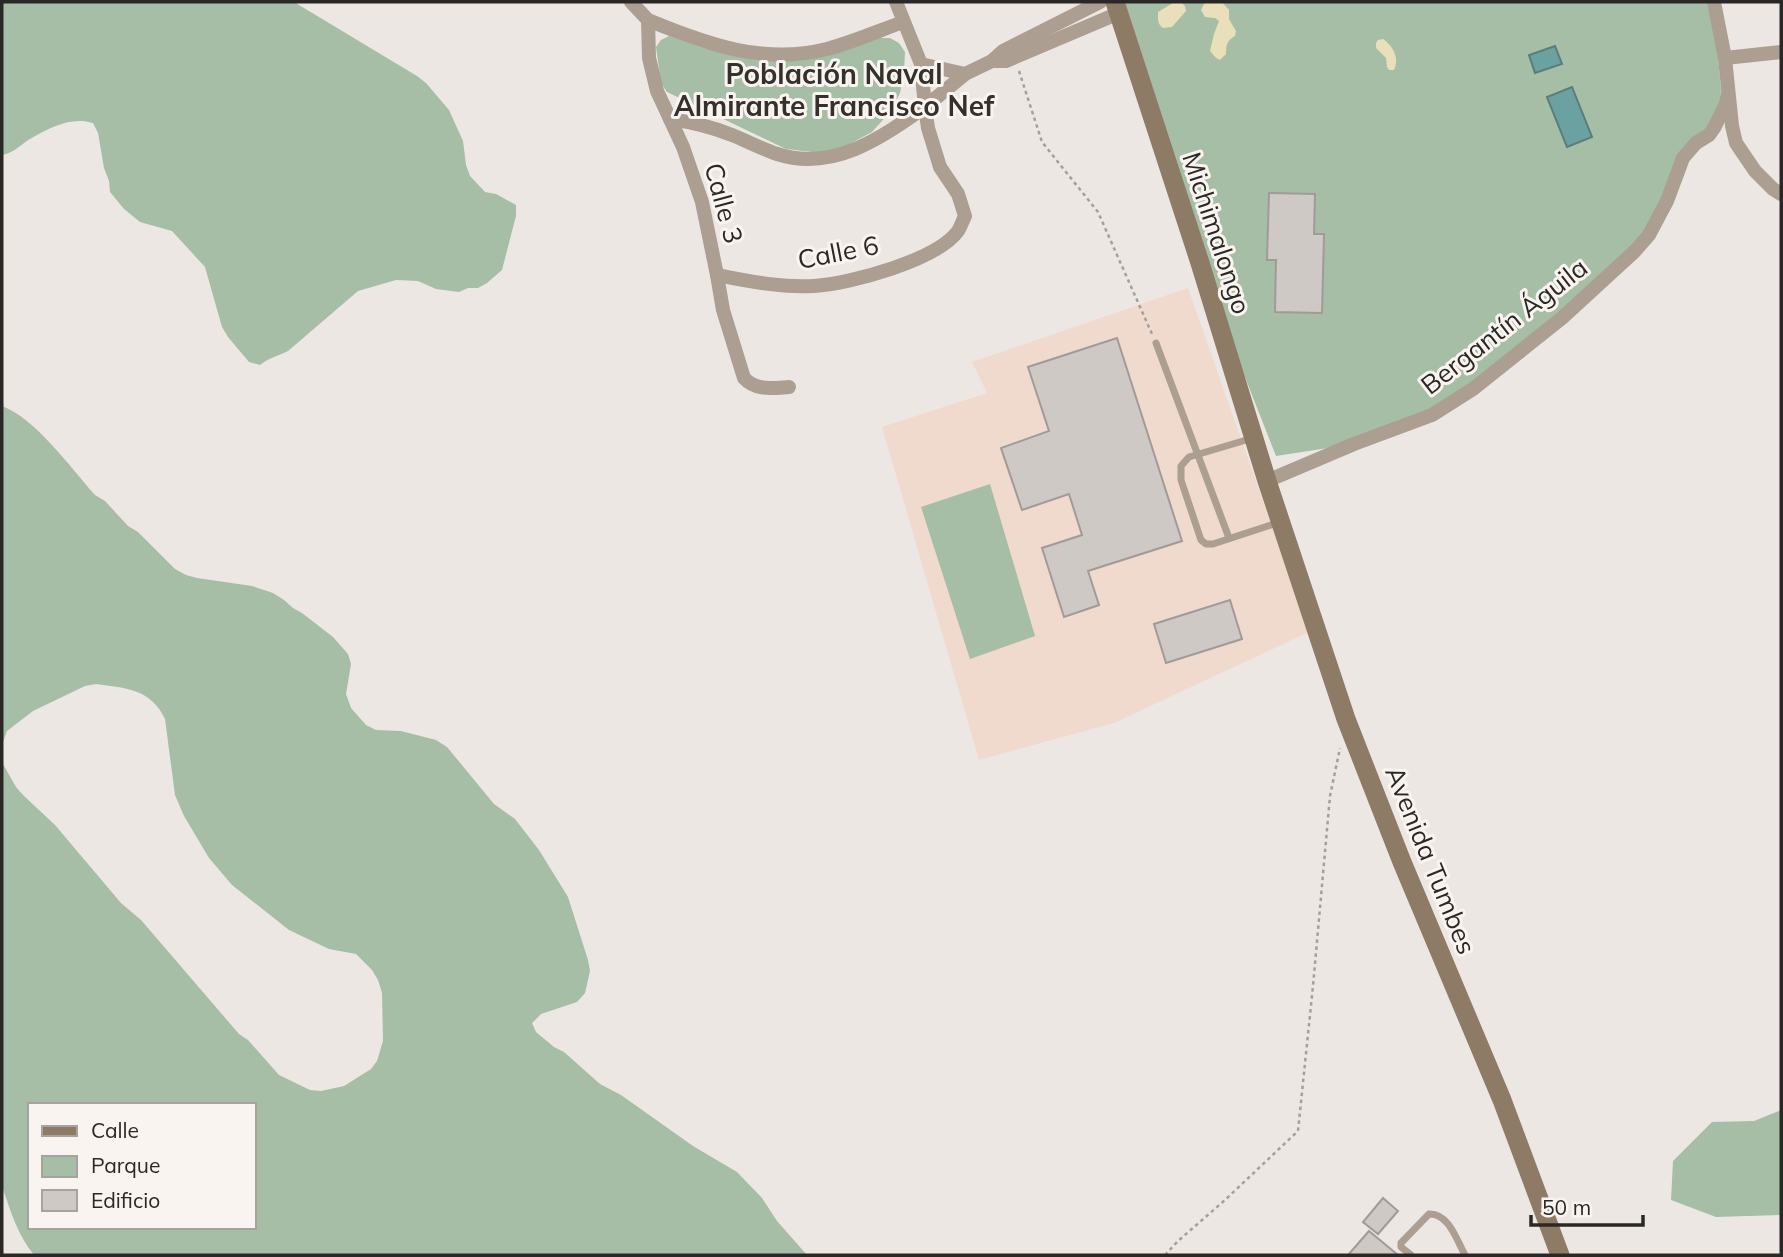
<svg xmlns="http://www.w3.org/2000/svg" width="1783" height="1257" font-family="Mulish,sans-serif">
  <rect width="100%" height="100%" fill="#ede7e3"/>
  <path fill="#efdacd" d="M1188,288L1309,632L1114,723L979,760L882,427L987,393L972,362Z"/>
  <g fill="#a6bda6" fill-rule="evenodd">
    <path d="M2,2H294L417,76L426,83L449,110L463,141L466,165L470,176L485,192L496,194L516,205V216L502,270L487,283L478,288H468L459,292L436,289L418,281L396,280L358,291L288,351C278,356 269,358 260,365L249,362L228,337L222,327L205,267L172,231L140,222L124,209L110,192L109,181L104,168L98,133L93,123C71,116 49,128 30,139C20,145 14,153 2,155Z"/>
    <path d="M1115,2H1713L1721,89L1720,103L1713,119L1635,251L1432,415L1354,444L1276,456L1200,263Z"/>
    <path d="M669,36L703,48L753,59L839,52L880,38H890L899,43L905,52L904,71L900,93L891,111L872,132L844,147L820,153L786,149L667,92L661,83L656,47L661,40Z"/>
    <path d="M2,406C35,418 71,468 95,495L105,501L128,526L138,532L175,569L186,575L197,578L252,586L273,593L284,600L293,608L302,613L333,637L348,654L351,664L346,694L351,708L366,725L376,730L401,731L436,740L447,747L494,804L515,819L539,850L568,897L588,960L590,971L585,993L577,1002L541,1014L532,1023L536,1032L554,1047L564,1052L600,1084L621,1095L693,1146L737,1172L762,1198L777,1221L807,1255H34C18,1236 10,1210 2,1186ZM96,684C126,688 151,689 165,719L175,795L184,816L209,858L232,885L289,930L329,949L356,954L372,970L378,980L382,993L383,1041L377,1061L371,1069L344,1086L321,1091L310,1090L279,1075L248,1040L239,1034L141,920L121,903L55,825L23,795L16,787L3,764V742L7,731L33,711L85,686ZM30,1105H254V1227H30Z"/>
    <path d="M990,484L1035,636L970,659L921,507Z"/>
    <path d="M1781,1110V1215L1716,1217L1671,1200L1673,1161L1712,1122L1754,1121Z"/>
  </g>
  <g fill="#e9dfba">
    <path d="M1205,2H1222L1229,10V19L1236,31L1235,36C1227,41 1226,44 1226,54L1220,60L1216,58L1210,51L1214,34L1219,21L1215,18L1205,17L1201,10Z"/>
    <path d="M1173,3H1182L1185,6L1186,11L1172,27L1163,28C1157,24 1158,19 1158,12Z"/>
    <path d="M1383,39C1393,46 1400,58 1394,70H1389L1387,67L1386,58L1376,48V43L1378,40Z"/>
  </g>
  <g fill="#6ba1a0" stroke="#587d7b" stroke-width="2">
    <path d="M1555,46L1562,64L1535,73L1529,55Z"/>
    <path d="M1572,87L1592,137L1567,147L1547,97Z"/>
  </g>
  <g fill="#cfc9c5" stroke="#a19b97" stroke-width="2">
    <path d="M1269,193L1315,194L1314,234H1324L1322,313L1275,312L1276,260H1267Z"/>
    <path d="M1117,338L1182,541L1088,571L1099,605L1064,617L1042,548L1082,535L1069,494L1022,510L1001,448L1049,431L1028,367Z"/>
    <path d="M1230,600L1242,639L1166,663L1154,624Z"/>
    <path d="M1383,1198L1398,1211L1378,1234L1363,1222Z"/>
    <path d="M1369,1231L1398,1255H1348Z"/>
  </g>
  <g fill="none" stroke-linecap="round" stroke-linejoin="round">
    <g stroke="#a49f9c" stroke-width="2.5" stroke-dasharray="3.5 3.5" stroke-linecap="butt">
      <path d="M1019,71L1042,142L1098,212L1152,334"/>
      <path d="M1165,1255L1178,1241L1225,1200L1298,1131L1313,986L1330,796L1340,748"/>
    </g>
    <g stroke="#ac9e90" stroke-width="7">
      <path d="M1156,343L1229,538"/>
      <path d="M1253,438L1189,457L1181,466V480L1201,540L1206,544H1213L1280,522"/>
      <path d="M1411,1255L1401,1247V1243L1429,1214C1449,1213 1457,1241 1465,1255"/>
    </g>
    <g stroke="#ac9e90" stroke-width="14">
      <path d="M631,2L648,20L649,58L657,91L683,147L702,202L717,275L723,310L744,378C756,391 772,388 789,387"/>
      <path d="M1714,2L1725,58L1732,126L1736,143L1755,171L1773,189L1781,194"/>
      <path d="M648,20C706,44 763,65 827,49C853,42 878,31 903,22"/>
      <path d="M1725,58L1781,52"/>
      <path d="M992,61H1006L1119,13"/>
      <path d="M921,64L965,74"/>
      <path d="M670,119C692,122 712,127 732,135C747,141 762,149 777,154C833,172 881,138 925,107L921,64L896,2"/>
      <path d="M717,275C749,281 781,288 814,286C850,284 937,260 958,231C961,226 963,220 965,216L958,194L940,167L928,128L925,107L965,74L992,61L1003,51L1100,2"/>
      <path d="M1267,481L1354,444L1432,415L1473,389L1562,318L1635,251L1649,235L1667,201L1683,158L1696,143L1709,135L1714,128L1726,104L1728,93"/>
    </g>
    <path stroke="#8e7b66" stroke-width="19" d="M1115,2L1200,263L1267,481L1346,719L1402,862L1502,1100L1560,1255"/>
  </g>
  <g text-anchor="middle" dominant-baseline="central" stroke-width="6" stroke-linejoin="round" paint-order="stroke">
    <g font-size="26" fill="#2a2826" stroke="#faf4f0">
      <text transform="translate(724 203) rotate(75)">Calle 3</text>
      <text transform="translate(1217 233) rotate(72)">Michimalongo</text>
      <text transform="translate(838 252) rotate(-11)">Calle 6</text>
      <text transform="translate(1504 326) rotate(-38)">Bergantín Águila</text>
      <text transform="translate(1431 860) rotate(68)">Avenida Tumbes</text>
    </g>
    <g font-size="28" font-weight="bold" fill="#34302c" stroke="#faf4f0">
      <text x="834" y="73">Población Naval<tspan x="834" dy="32">Almirante Francisco Nef</tspan></text>
    </g>
  </g>
  <rect width="1783" height="1257" fill="none" stroke="#2a2826" stroke-width="7"/>
  <rect x="28" y="1103" width="228" height="126" fill="#faf4f0" stroke="#a7a29f" stroke-width="2"/>
  <rect x="42" y="1126" width="35" height="10" fill="#8e7b66" stroke="#a7a29f" stroke-width="2"/>
  <text x="91" y="1138" font-size="21" fill="#2a2826">Calle</text>
  <rect x="42" y="1156" width="35" height="21" fill="#a6bda6" stroke="#a7a29f" stroke-width="2"/>
  <text x="91" y="1173" font-size="21" fill="#2a2826">Parque</text>
  <rect x="42" y="1190" width="35" height="21" fill="#cfc9c5" stroke="#a7a29f" stroke-width="2"/>
  <text x="91" y="1208" font-size="21" fill="#2a2826">Edificio</text>
  <path d="M1531 1215v10h112v-10" fill="none" stroke="#2a2826" stroke-width="3.5"/>
  <text x="1542" y="1215" font-size="21" fill="#2a2826" stroke="#faf4f0" stroke-width="5" paint-order="stroke">50 m</text>
</svg>
